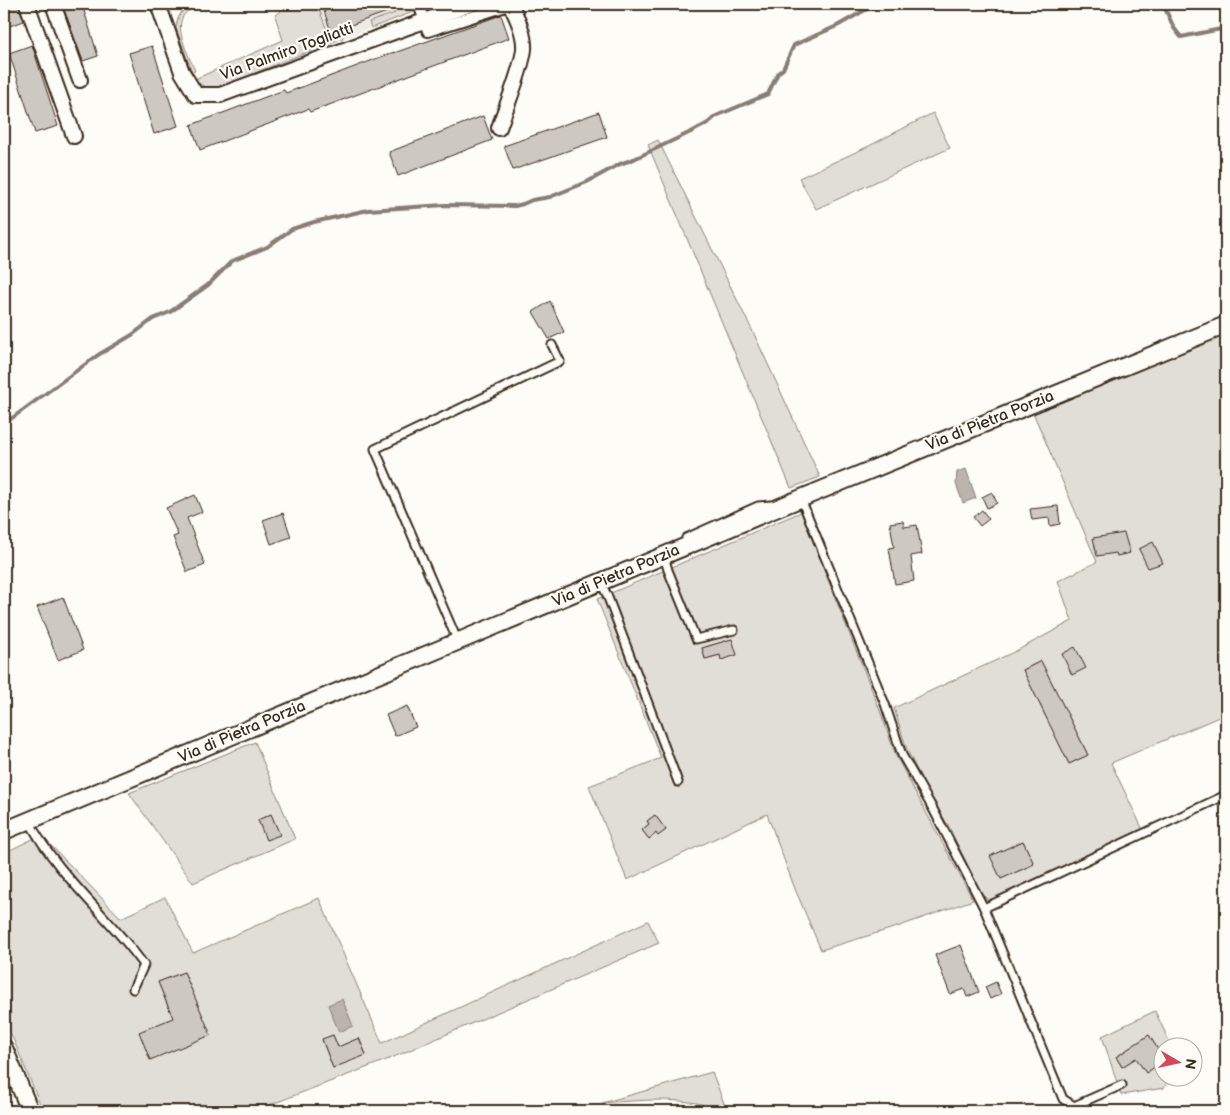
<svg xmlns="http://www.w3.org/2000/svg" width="1230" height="1115" font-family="'Balsamiq Sans',sans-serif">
  <rect width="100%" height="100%" fill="#fdfcf7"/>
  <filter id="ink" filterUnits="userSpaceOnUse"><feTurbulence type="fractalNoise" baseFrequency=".02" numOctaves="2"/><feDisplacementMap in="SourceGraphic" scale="10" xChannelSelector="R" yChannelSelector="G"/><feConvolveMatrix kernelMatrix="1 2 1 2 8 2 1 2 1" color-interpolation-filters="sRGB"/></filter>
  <g filter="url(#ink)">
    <path fill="#efece7" d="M286,4H419L421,9L307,52Z"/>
    <g fill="#e1ded7" stroke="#8e847a" fill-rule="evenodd">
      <path d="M193,4H207C201,6 193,8 188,11C170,23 189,55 195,71L192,72L176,28C177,17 182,8 193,4Z"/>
      <path d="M278,4H334L319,9L329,36L340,32L343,38L222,86C211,89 201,88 195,79L283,40L275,16L281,11Z"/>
      <path d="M392,4H419L421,9L371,28L369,22L395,13Z"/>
      <path d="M933,113L950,148L816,209L799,178L867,147Z"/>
      <path d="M658,140L754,334L820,477L791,488L648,145Z"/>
      <path d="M1226,330V714L1111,763L1143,830L996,900L987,899L981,893L948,825L933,802L907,750L894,708L1018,650L1072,621L1058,581L1097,562L1032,410ZM1041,661L1065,710L1047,719L1023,670ZM1068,715L1088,755L1069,764L1050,724ZM1023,841L1034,864L1001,879L991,856Z"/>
      <path d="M801,512L879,708L896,756L973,900L897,927L821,950L795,889L767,814L627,880L589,786L661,758L597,599ZM732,639L721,659L720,655L705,659L702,648ZM655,815L666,830L659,835L657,833L649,839L642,830L649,824L647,821Z"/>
      <path d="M255,742L295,839L193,883L129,793ZM271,814L279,834L266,840L258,820Z"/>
      <path d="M41,835L121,918L165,897L193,953L319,898L382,1043L648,921L659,943L389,1059L254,1111H43L4,1017V853ZM184,972L210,1035L168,1007L158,982ZM333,1035L338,1047L359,1038L366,1054L333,1068L322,1040Z"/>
      <path d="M1155,1011L1172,1047L1162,1048V1056L1149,1035L1116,1057L1122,1067L1136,1058L1146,1073L1162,1062V1078H1170L1164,1088L1121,1095L1102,1036Z"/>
      <path d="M712,1072L727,1111C715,1111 704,1103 690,1102C661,1098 632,1101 602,1103Z"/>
    </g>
    <g fill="#bbb4ad" stroke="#887d74">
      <path d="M966,469L976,498L963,503L956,484L957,472Z"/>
      <path d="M342,999L353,1026L339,1032L328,1005Z"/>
    </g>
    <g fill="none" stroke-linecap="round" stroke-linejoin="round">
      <g stroke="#887d74" stroke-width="4">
        <path d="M1163,4L1174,28L1181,37L1226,28"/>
        <path d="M4,424L98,355L132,335L153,319L170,312L208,285L232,261L267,247L292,229L314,222L368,210L445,205L515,206L523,204L532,200L550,197L587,182L620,164L634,159L693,131L708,123L716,116L768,94L778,73L783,69L794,45L837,26L867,9L891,4"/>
      </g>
    </g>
    <g fill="#cdc8c2" stroke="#3b2a1e">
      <path d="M4,4H18L24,21L4,28Z"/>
      <path d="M62,4H82L98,56L83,61Z"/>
      <path d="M337,4H406L407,5L331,32L324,11L338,6Z"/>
      <path d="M501,15L509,38L310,112L308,109L200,150L191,125L284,90L286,93L394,52V53Z"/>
      <path d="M32,45L58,126L35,133L9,53Z"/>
      <path d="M152,46L178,126L154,134L129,53Z"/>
      <path d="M599,112L607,137L513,170L504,146Z"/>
      <path d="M483,116L492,140L398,176L389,152Z"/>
      <path d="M550,301L564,332L549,339L533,312Z"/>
      <path d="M992,492L997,503L987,508L982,497Z"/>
      <path d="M195,495L202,512L187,518L205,565L187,572L173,537L178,535L166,508Z"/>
      <path d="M1058,506L1060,524L1050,526L1049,518L1032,520L1030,509Z"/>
      <path d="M982,510L989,519L980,526L973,517Z"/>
      <path d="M283,513L291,537L271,544L263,520Z"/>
      <path d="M903,521L904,527L917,525L922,554L911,556L914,581L895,584L889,548L894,547L890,523Z"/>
      <path d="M1124,533L1130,553L1117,556L1116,553L1097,556L1093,538Z"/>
      <path d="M1153,542L1163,563L1148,568L1139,549Z"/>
      <path d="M63,597L83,650L58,660L37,607Z"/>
      <path d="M732,639L737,655L721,660L720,655L705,659L702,648Z"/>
      <path d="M1075,647L1086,668L1072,675L1062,654Z"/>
      <path d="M1041,661L1088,755L1069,764L1023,670Z"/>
      <path d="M407,706L416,727L395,736L386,715Z"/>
      <path d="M271,814L280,835L266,840L258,820Z"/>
      <path d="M655,815L666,830L658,836L656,833L649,839L642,830L649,824L647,821Z"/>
      <path d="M1023,841L1034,864L1001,879L990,856Z"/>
      <path d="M961,945L979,992L967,997L964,989L950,994L935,955Z"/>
      <path d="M184,972L211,1035L150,1060L139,1032L173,1018L158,982Z"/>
      <path d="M996,982L1001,994L990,999L985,987Z"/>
      <path d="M333,1035L338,1047L359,1038L366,1055L333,1068L322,1039Z"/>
      <path d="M1149,1035L1162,1056V1062L1146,1073L1136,1058L1122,1067L1116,1057Z"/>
    </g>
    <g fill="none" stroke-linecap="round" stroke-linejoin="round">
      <g stroke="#3b2a1e" stroke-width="11">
        <g id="service">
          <path d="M801,499L885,704L902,755L933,809L984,908L1063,1099L1074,1106L1122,1085"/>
          <path d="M686,538L758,506L771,505"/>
          <path d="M664,556L668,570L696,639L734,630"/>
          <path d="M601,583L607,595L678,782"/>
          <path d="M458,642L375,449L560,361L552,345"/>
          <path d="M29,821C58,876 108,915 144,965L133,989"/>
          <path d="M984,908L1226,795"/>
        </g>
      </g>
      <g stroke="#3b2a1e" stroke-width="14">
        <path id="pedestrian" d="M419,4L428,31L512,4"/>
      </g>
      <g stroke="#3b2a1e" stroke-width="18">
        <g id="minor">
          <path d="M27,4L74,136"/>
          <path d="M53,4L80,80"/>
          <path d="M158,4L182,72L196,95H220L471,4"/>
          <path d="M499,128C506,106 522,70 524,49C525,34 517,17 510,4"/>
        </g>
      </g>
      <g stroke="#3b2a1e" stroke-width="20">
        <g id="tertiary">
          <path d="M4,831L792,502L1226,325"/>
          <path d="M4,1048L30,1111"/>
        </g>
      </g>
      <use href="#service" stroke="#fdfcf7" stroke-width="7"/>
      <use href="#pedestrian" stroke="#fdfcf7" stroke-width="10"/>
      <use href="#minor" stroke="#fdfcf7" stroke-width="14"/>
      <use href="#tertiary" stroke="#fdfcf7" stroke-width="16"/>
    </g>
  </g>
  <g text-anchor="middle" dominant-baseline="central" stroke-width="4.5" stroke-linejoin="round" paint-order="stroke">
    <g font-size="16" fill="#3b2a1e" stroke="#fdfcf7">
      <text transform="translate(287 52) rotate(-20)">Via Palmiro Togliatti</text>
      <text transform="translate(990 421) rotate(-22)">Via di Pietra Porzia</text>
      <text transform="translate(616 576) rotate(-23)">Via di Pietra Porzia</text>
      <text transform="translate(242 732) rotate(-23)">Via di Pietra Porzia</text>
    </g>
  </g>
  <rect width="1230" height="1115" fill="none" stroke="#fdfcf7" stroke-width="20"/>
  <rect x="10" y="10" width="1210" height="1095" fill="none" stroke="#3b2a1e" stroke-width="2" filter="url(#ink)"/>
  <g transform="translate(1178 1062) rotate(99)"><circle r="24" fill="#fdfcf7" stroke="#afa8a0"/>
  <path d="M0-4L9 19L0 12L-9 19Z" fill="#d1495b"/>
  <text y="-8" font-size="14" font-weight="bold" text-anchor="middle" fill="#3b2a1e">N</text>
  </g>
</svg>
